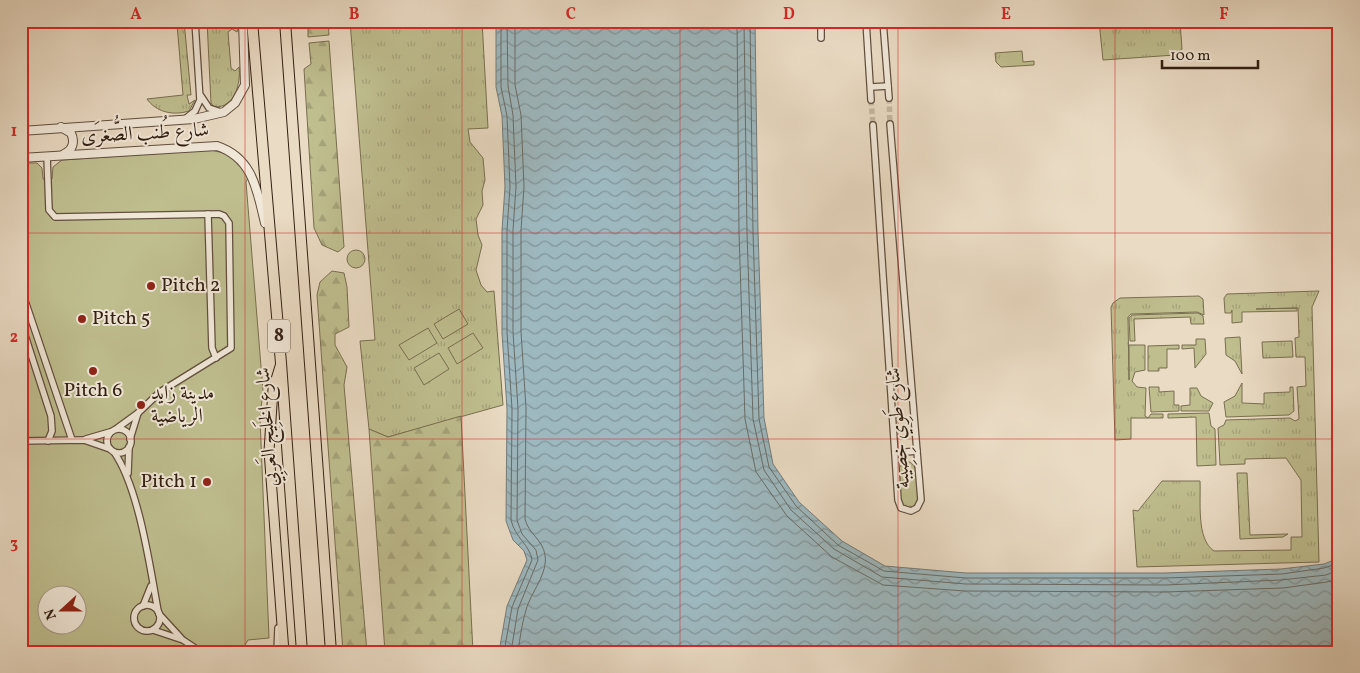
<svg xmlns="http://www.w3.org/2000/svg" width="1360" height="673" font-family="Vollkorn,Amiri,serif">
  <defs>
    <pattern id="grass-tufts" width="24" height="20" patternUnits="userSpaceOnUse" patternTransform="scale(1.25)"><rect width="24" height="20" fill="#bfbe8f"/><path d="M3 7l-1-3M5 7V3M7 7l1-3M15 17l-1-3M17 17v-4M19 17l1-3" fill="none" stroke="#a5a37a"/></pattern>
    <pattern id="forest-firs" width="22" height="20" patternUnits="userSpaceOnUse" patternTransform="scale(1.25)"><rect width="22" height="20" fill="#bfbe8f"/><path d="M5 1l3.5 6h-7zM16 11l3.5 6h-7z" fill="#a5a37a"/></pattern>
    <pattern id="water-waves" width="16" height="10" patternUnits="userSpaceOnUse" patternTransform="scale(1.25)"><rect width="16" height="10" fill="#9db8bf"/><path d="M0 5q4-4 8 0t8 0" fill="none" stroke="#81959a"/></pattern>
  </defs>
  <rect width="100%" height="100%" fill="#eadbc4"/>
  <filter id="stains"><feTurbulence type="fractalNoise" baseFrequency=".004" numOctaves="4"/><feColorMatrix values="0 0 0 0 .2 0 0 0 0 .09 0 0 0 0 .02 0 0 0 .5 -.17"/></filter>
  <radialGradient id="worn" r=".72"><stop offset=".6" stop-color="#630" stop-opacity="0"/><stop offset="1" stop-color="#630" stop-opacity=".3"/></radialGradient>
  <g fill="url(#grass-tufts)" stroke="#796f50">
    <path d="M145,21H184L191,95H187L189,104L195,100L189,111C173,116 156,112 147,99L183,95L177,24L146,27Z"/>
    <path d="M207,21H241L237,32L232,29L228,32L231,68L235,71L239,67C241,83 235,108 214,107L211,103Z"/>
    <path d="M350,21H482L488,128L468,129L470,142L483,158L485,180L482,191L483,205L476,219L478,235L482,245L476,270L481,285L487,292L494,291L503,405L388,437L369,429L360,341L375,340Z"/>
    <path d="M1099,21H1180L1182,49L1175,55L1103,60Z"/>
    <path d="M1022,51L1023,62L1034,61V65L1001,67L996,62L995,53Z"/>
    <circle cx="356" cy="259" r="9"/>
    <path d="M1319,291L1312,307L1319,562L1137,567L1133,510L1138,511L1162,481H1200C1201,501 1196,539 1214,551L1291,550V537H1302L1301,480L1286,458L1245,459V464L1220,465L1218,428L1224,425L1226,420L1290,418L1295,421L1299,419L1297,387L1306,386L1305,357H1296L1295,338L1299,337L1298,308L1256,309L1297,308V311L1242,312V322L1232,323V310L1231,313H1225L1224,298L1227,294Z"/>
    <path d="M1199,296L1203,299L1204,315L1197,312L1131,314L1128,317L1129,380V345H1145V370L1135,372L1132,381L1137,387L1146,388L1145,416L1148,418L1151,414H1163V418H1131V439L1115,440L1111,307L1113,303L1120,298Z"/>
    <path d="M1198,313L1203,316L1204,324H1191L1190,317L1134,319L1135,341H1130L1129,318L1132,315Z"/>
    <path d="M1240,337L1242,374L1235,361L1226,355L1225,338Z"/>
    <path d="M1196,339H1205L1206,354L1195,368L1194,348L1182,349V345H1196Z"/>
    <path d="M1292,341L1293,357L1263,358L1262,342Z"/>
    <path d="M1179,345V349H1167V368H1159V371H1148V346Z"/>
    <path d="M1242,383V403L1264,404V393L1290,392V387H1293L1294,411L1289,415L1226,417L1224,402L1235,396Z"/>
    <path d="M1149,387H1159V392L1174,391V405H1179V411L1151,412Z"/>
    <path d="M1190,388H1197L1201,396L1213,403L1209,411H1181V406L1190,405Z"/>
    <path d="M1209,413L1211,426L1215,429L1216,465L1197,466L1196,417L1168,418V414Z"/>
    <path d="M907,461C921,464 922,497 914,506L908,508L900,502C899,489 892,466 907,461Z"/>
    <path d="M1237,473H1247L1250,535L1288,534L1283,537L1240,539Z"/>
  </g>
  <g fill="url(#forest-firs)" stroke="#796f50">
    <path d="M303,21H328L329,35L308,37V28Z"/>
    <path d="M329,41L344,247L338,252L322,245L314,228L304,69L311,64L309,43Z"/>
    <path d="M332,271L344,273L347,287L349,327L335,334V345L347,367L344,385L367,652H343L317,295L320,282Z"/>
    <path d="M461,416L473,652H385L369,429L388,437Z"/>
  </g>
  <g fill="#bfbe8f" stroke="#796f50" fill-rule="evenodd">
    <path d="M211,150L232,155L249,176L246,182L263,391L260,418L269,638L248,640L241,652H21V163H37L42,168L43,179H52L53,167L62,160ZM48,596H78V626H48Z"/>
    <path d="M459,309L468,324L443,339L434,324Z"/>
    <path d="M428,328L437,343L409,360L399,345Z"/>
    <path d="M473,333L483,348L457,364L448,348Z"/>
    <path d="M439,353L449,369L424,385L414,368Z"/>
  </g>
  <path fill="url(#water-waves)" stroke="#737b7a" d="M496,21H755L758,231L764,418L773,464L799,502L842,541L885,566L966,573H1165L1281,569L1324,564L1339,558V652H499L507,606L527,560L524,551L513,540L506,521L507,409L502,333V230L505,187L502,116L496,87Z"/>
  <g fill="none" stroke-linecap="round" stroke-linejoin="round">
    <g stroke="#686c68" stroke-width="1">
      <path d="M501,21V87L507,116L510,187L507,230V332L512,409L511,520C515,538 530,545 532,560L512,607L504,652"/>
      <path d="M507,21L508,86L513,115L516,187L513,230V332L518,409L517,520L522,534L536,550L538,560L518,609L511,652"/>
      <path d="M515,21V85L521,115L524,187L521,230V332L526,408L525,519C528,533 543,540 545,555C548,574 531,592 526,610C522,623 520,638 518,652"/>
      <path d="M737,21L739,232L745,419L756,472L787,516L832,557L883,585L965,591L1165,592L1283,588L1327,582L1339,578"/>
      <path d="M744,21L747,232L753,419L764,470L791,510L834,549L882,577L966,584L1165,585L1281,580L1326,575L1339,570"/>
      <path d="M750,21L753,232L759,419L769,467L796,506L838,545L884,571L966,578H1165L1282,574L1324,568L1339,563"/>
    </g>
    <g stroke="#c5b6a0" stroke-width="5.5" stroke-dasharray="5.5 3" stroke-linecap="butt">
      <path d="M889,98L890,124"/>
      <path d="M871,100L873,125"/>
    </g>
    <g stroke="#614f3e" stroke-width="8">
      <g id="minor">
        <path d="M866,21L871,100"/>
        <path d="M883,21L889,98"/>
        <path d="M821,38V21"/>
        <path d="M871,87L888,86"/>
        <path d="M201,96L209,108L221,112"/>
        <path d="M185,119L195,111L200,100L195,21"/>
        <path d="M873,125L898,500L901,508L911,511L917,508L921,500L890,124"/>
        <path d="M47,156L49,210L55,217L219,214L224,216L229,223L231,348L160,392L138,413L116,429"/>
        <path d="M208,214L212,348L216,358"/>
        <path d="M21,289L72,440"/>
        <path d="M21,323L51,416L52,431L48,441"/>
        <circle cx="119" cy="441" r="12"/>
        <path d="M86,439L110,432"/>
        <path d="M130,439L138,413"/>
        <path d="M21,441L84,440L110,449"/>
        <path d="M114,452C139,488 150,567 158,611"/>
        <path d="M895,453L917,451"/>
        <path d="M128,473L129,447"/>
        <circle cx="147" cy="618" r="13"/>
        <path d="M143,606L151,586"/>
        <path d="M159,614L181,638"/>
        <path d="M153,630L183,640L201,652"/>
        <path d="M277,652L278,628"/>
      </g>
    </g>
    <g stroke="#614f3e" stroke-width="10">
      <g id="tertiary">
        <path d="M61,127L71,133C75,142 73,150 64,154"/>
        <path d="M21,131L194,119L224,112L235,103L245,85L243,21"/>
        <path d="M21,158L217,146C253,158 257,190 265,223"/>
      </g>
    </g>
    <g stroke="#332012" stroke-width="11">
      <path id="primary" d="M281,363L273,389L269,451L284,652"/>
    </g>
    <g stroke="#332012" stroke-width="12">
      <g id="trunk">
        <path d="M252,21L281,363L302,652"/>
        <path d="M285,21L331,652"/>
      </g>
    </g>
    <use href="#minor" stroke="#f1e8d9" stroke-width="5.5"/>
    <use href="#tertiary" stroke="#f1e8d9" stroke-width="8"/>
    <use href="#primary" stroke="#eadbc4" stroke-width="9"/>
    <use href="#trunk" stroke="#eadbc4" stroke-width="10"/>
  </g>
  <path fill="none" stroke="#d62828" stroke-width="1" stroke-opacity="0.55" d="M245,21V652M462,21V652M680,21V652M898,21V652M1115,21V652M21,233H1339M21,439H1339"/>
  <g fill="#8f2418" stroke="#f1e8d9" stroke-width="2">
    <circle cx="151" cy="286" r="5"/>
    <circle cx="82" cy="319" r="5"/>
    <circle cx="93" cy="371" r="5"/>
    <circle cx="141" cy="405" r="5"/>
    <circle cx="207" cy="482" r="5"/>
  </g>
  <g text-anchor="middle" dominant-baseline="central" stroke-width="4" stroke-linejoin="round" paint-order="stroke">
    <rect fill="#f1e8d9" stroke="#6c5c4e" stroke-width="1" x="268" y="319.5" width="22" height="33" rx="4"/>
    <g font-size="19" font-weight="bold" fill="#332012">
      <text x="279" y="336">8</text>
    </g>
    <g font-size="20" fill="#332012" stroke="#f1e8d9">
      <text transform="translate(145 134) rotate(-3)">شارع طُنب الصُّغرَى</text>
      <text transform="translate(268 427) rotate(-94)">شارع الخَلِيج العَربِي</text>
      <text transform="translate(899 428) rotate(-95)">شارع طَوِي خِصِيبة</text>
    </g>
    <g font-size="20" fill="#332012" stroke="#f1e8d9" text-anchor="start">
      <text x="161" y="286">Pitch 2</text>
      <text x="92" y="319">Pitch 5</text>
      <text x="93" y="391" text-anchor="middle">Pitch 6</text>
      <text x="151" y="394">مدينة زايد<tspan x="151" dy="23">الرياضية</tspan></text>
      <text x="197" y="482" text-anchor="end">Pitch 1</text>
    </g>
  </g>
  <rect width="1360" height="673" fill="none" stroke="#eadbc4" stroke-width="55"/>
  <g transform="translate(62 610) rotate(249)"><circle r="24" fill="#f1e8d9" stroke="#a59889"/>
  <path d="M0-4L9 19L0 12L-9 19Z" fill="#8f2418"/>
  <text y="-8" font-size="14" font-weight="bold" text-anchor="middle" fill="#332012">N</text>
  </g>
  <path d="M1162 60v8h96v-8" fill="none" stroke="#332012" stroke-width="2.5"/>
  <text x="1170" y="60" font-size="15" fill="#332012" stroke="#f1e8d9" stroke-width="4" paint-order="stroke">100 m</text>
  <rect x="28" y="28" width="1304" height="618" fill="none" stroke="#d62828" stroke-width="2"/>
  <g font-size="16" text-anchor="middle" font-weight="bold" fill="#d62828">
    <text x="136" y="19">A</text>
    <text x="354" y="19">B</text>
    <text x="571" y="19">C</text>
    <text x="789" y="19">D</text>
    <text x="1006" y="19">E</text>
    <text x="1224" y="19">F</text>
    <text x="14" y="136">1</text>
    <text x="14" y="342">2</text>
    <text x="14" y="548">3</text>
  </g>
  <rect width="100%" height="100%" filter="url(#stains)"/>
  <rect width="100%" height="100%" fill="url(#worn)"/>
</svg>
